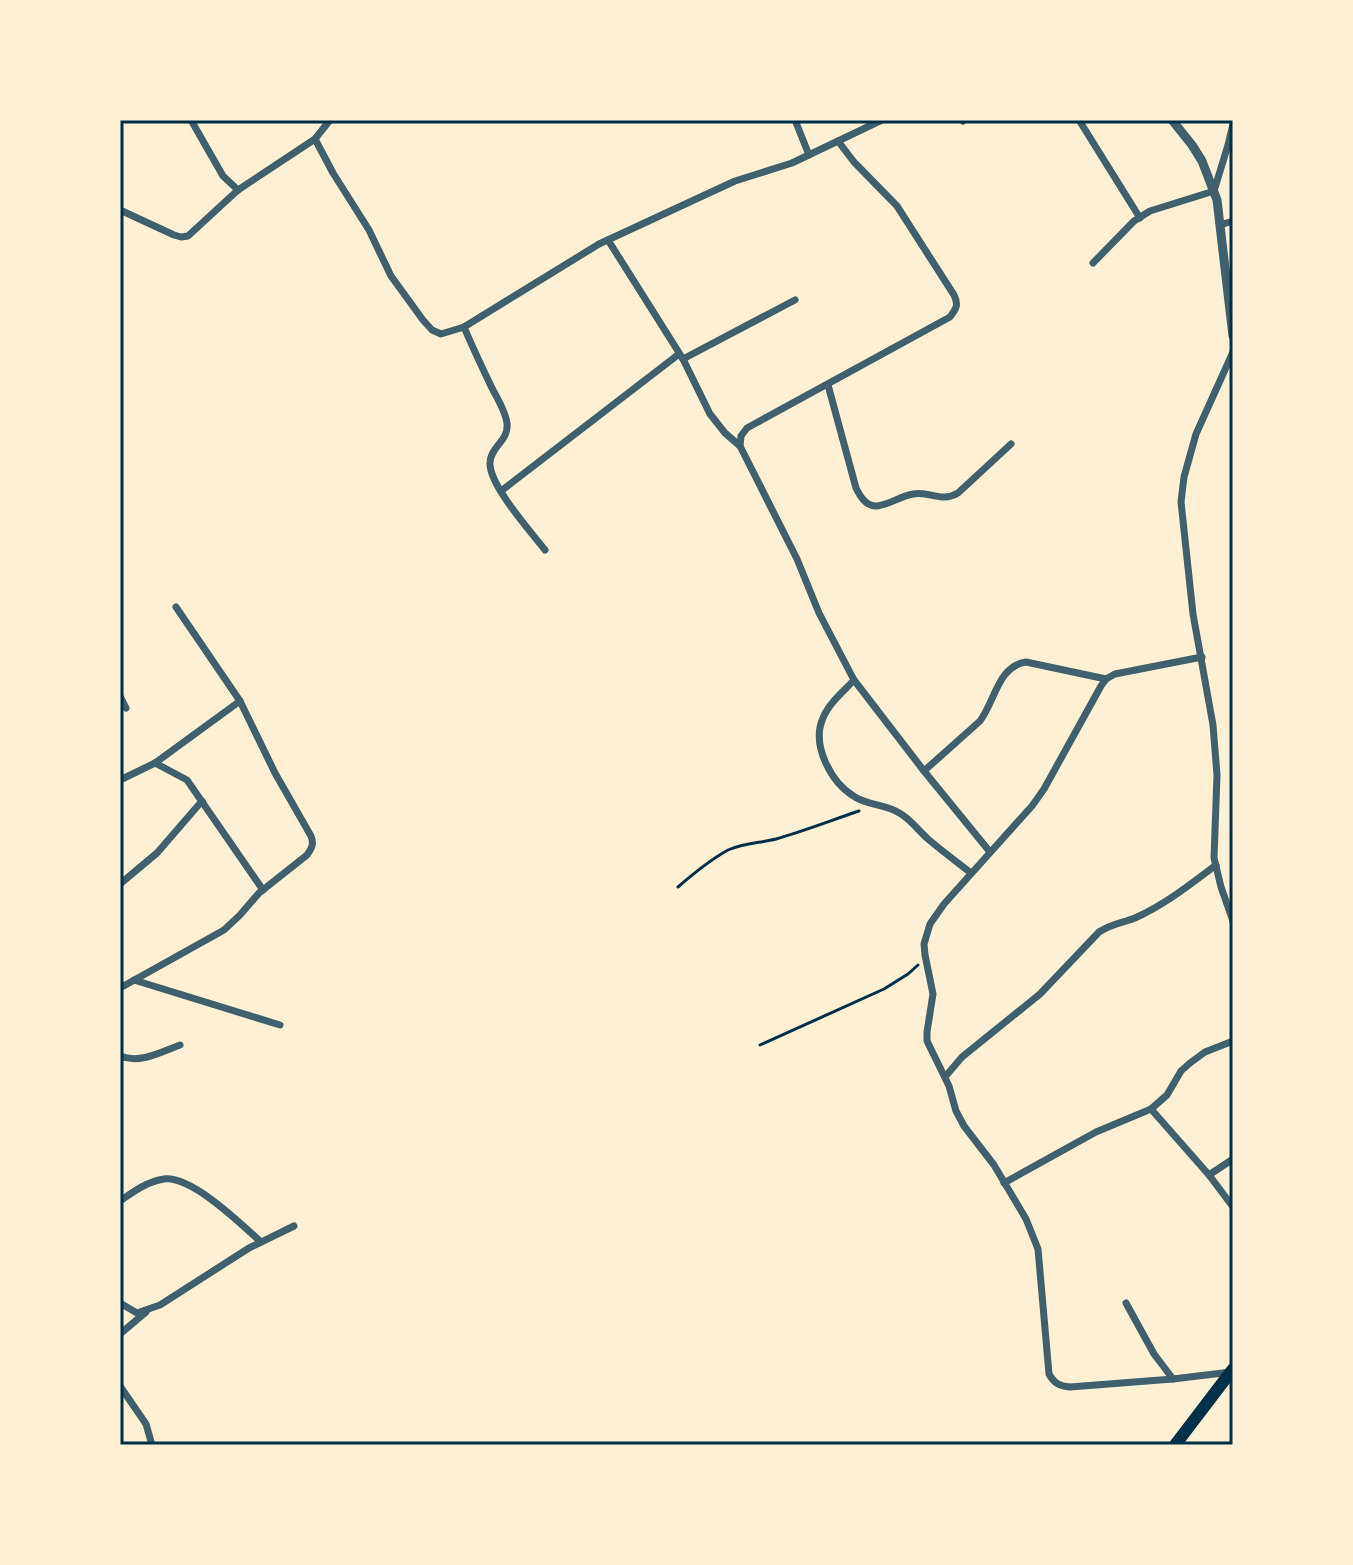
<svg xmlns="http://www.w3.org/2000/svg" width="1353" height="1565" font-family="Raleway,sans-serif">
  <rect width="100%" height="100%" fill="#fdf0d5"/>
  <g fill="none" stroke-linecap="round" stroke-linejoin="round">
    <g stroke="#003049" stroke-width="3">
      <path d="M678,887C694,873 710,860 728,850C744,843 760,843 776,839C804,831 832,820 859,811"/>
      <path d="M760,1045L884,989L908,974L918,965"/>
    </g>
    <g stroke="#3f606c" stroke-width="7">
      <path d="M191,120L223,176L238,190"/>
      <path d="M795,120L809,155"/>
      <path d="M1079,120L1140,218"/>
      <path d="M963,121L964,120"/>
      <path d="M315,139L333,173L369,230L391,276L423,320L432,330L441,334L464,327L599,244L735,181L792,163L882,120"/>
      <path d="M838,141L854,162L897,206L954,295C959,305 956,309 950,317L747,428L741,436L740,446L797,559L819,613L854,680L924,771L990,852"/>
      <path d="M120,210L174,235L181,237L188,236L238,190L315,139L330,120"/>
      <path d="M1220,225L1233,221"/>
      <path d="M608,240L683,359L710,414L725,433L740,446"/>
      <path d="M1093,263L1134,221L1150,211L1214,191L1228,145L1233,124"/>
      <path d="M464,327C472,346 481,365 490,384C496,397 505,409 507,423C509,441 491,446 490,462C488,484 531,532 545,550"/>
      <path d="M1233,352L1196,434L1184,477L1181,502L1193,614L1213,725L1217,775L1214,858L1221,887L1233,921"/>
      <path d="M683,359L795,300"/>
      <path d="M828,385L856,488C860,496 865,505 875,506C888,506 900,496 913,494C931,491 941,503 958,493L1011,444"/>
      <path d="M501,491L679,354"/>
      <path d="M1202,657L1115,674L1106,679L1101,686L1044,789L1032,806L944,904L930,924L924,944L925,955L933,994L927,1032V1041L949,1086L956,1111L964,1126L994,1165L1026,1219L1038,1249L1049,1374C1054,1383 1059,1386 1070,1387L1173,1379L1231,1372"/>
      <path d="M854,680C844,691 829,703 823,718C811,745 831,783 855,797C869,806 887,804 901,814C911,820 919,831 928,839C942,851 957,862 971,873"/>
      <path d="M120,696L126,708"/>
      <path d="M155,763L187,780L263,890"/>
      <path d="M924,771L980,721C995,701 998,666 1026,662L1106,679"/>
      <path d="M120,780L155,763L240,701"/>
      <path d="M120,884L157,853L202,801"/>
      <path d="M134,980L280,1025"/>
      <path d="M120,988L224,930L240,915L259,893L307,855C312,848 314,844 311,836L275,773L240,701L176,607"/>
      <path d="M120,1056C140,1064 161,1052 180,1045"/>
      <path d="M945,1077L962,1057L1040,994L1099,932C1111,924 1122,923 1135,918C1164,905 1191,884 1216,865"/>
      <path d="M1151,1109L1209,1175L1233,1207"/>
      <path d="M1209,1175L1233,1159"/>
      <path d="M1004,1183L1096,1132L1151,1109L1167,1095L1181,1071L1190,1063L1205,1052L1233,1041"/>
      <path d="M120,1201C133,1192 148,1181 164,1179C192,1176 240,1223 261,1242"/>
      <path d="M120,1303L137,1313L160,1305L249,1248L294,1226"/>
      <path d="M1126,1303L1154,1354L1173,1379"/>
      <path d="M120,1334L146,1312"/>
      <path d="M120,1386L146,1424L152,1445"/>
    </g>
    <path stroke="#3f606c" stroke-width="9" d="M1172,120L1192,145L1202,161L1217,200L1233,336"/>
    <path stroke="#003049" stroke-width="12" d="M1175,1445L1233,1369"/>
  </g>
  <rect width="1353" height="1565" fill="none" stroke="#fdf0d5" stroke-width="244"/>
  <rect x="122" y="122" width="1109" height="1321" fill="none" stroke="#003049" stroke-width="3"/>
</svg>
